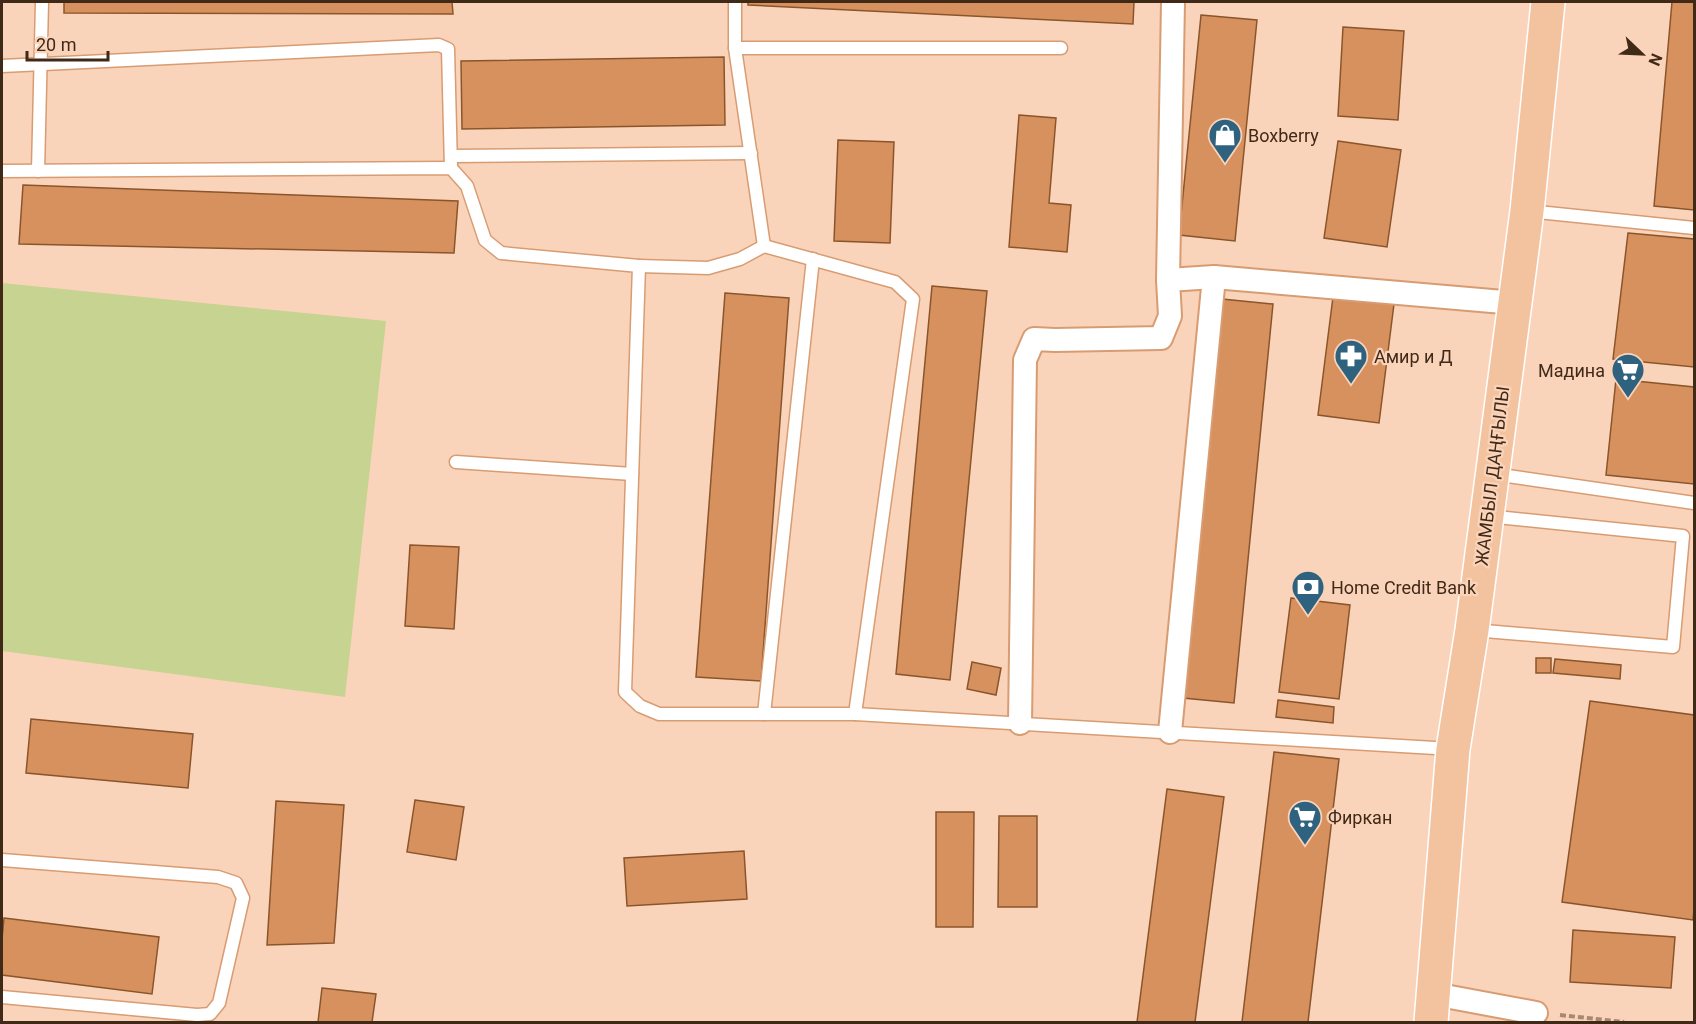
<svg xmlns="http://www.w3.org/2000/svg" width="1696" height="1024" font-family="Roboto,sans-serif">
  <rect width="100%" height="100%" fill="#fad4ba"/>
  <path fill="#c7d390" d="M2,283L386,321L345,697L2,651Z"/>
  <g fill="#d7915f" stroke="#8b552b" stroke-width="1.5">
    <path d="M64,2H452L453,14L64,13Z"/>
    <path d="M748,2H1134L1133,24L748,5Z"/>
    <path d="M1672,2H1694V210L1654,206Z"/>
    <path d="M1201,15L1257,20L1235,241L1179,235Z"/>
    <path d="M1343,27L1404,31L1398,120L1338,116Z"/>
    <path d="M724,57L725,125L462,129L461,61Z"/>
    <path d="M1019,115L1056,118L1049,203L1071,205L1067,252L1009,247Z"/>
    <path d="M838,140L894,142L890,243L834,241Z"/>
    <path d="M1338,141L1401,150L1387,247L1324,238Z"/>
    <path d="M23,185L458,201L454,253L19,244Z"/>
    <path d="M1628,233L1694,239V367L1613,359Z"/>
    <path d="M932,286L987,291L950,680L896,674Z"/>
    <path d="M1334,289L1395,296L1379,423L1318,415Z"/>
    <path d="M725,293L789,298L761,681L696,677Z"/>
    <path d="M1222,299L1273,304L1234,703L1183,698Z"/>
    <path d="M1616,379L1694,387V484L1606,475Z"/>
    <path d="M410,545L459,547L454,629L405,626Z"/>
    <path d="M1291,598L1350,605L1339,699L1279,692Z"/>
    <rect x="1536" y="658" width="15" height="15"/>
    <path d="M1555,659L1621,665L1620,679L1553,673Z"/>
    <path d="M972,662L1001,668L996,695L967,689Z"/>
    <path d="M1278,700L1334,707L1333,723L1276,717Z"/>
    <path d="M1590,701L1694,715V910L1693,920L1562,902Z"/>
    <path d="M31,719L193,734L188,788L26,773Z"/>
    <path d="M1274,752L1339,759L1308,1022H1242Z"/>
    <path d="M1167,789L1224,797L1195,1022H1137Z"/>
    <path d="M415,800L464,807L456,860L407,852Z"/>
    <path d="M276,801L344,805L334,943L267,945Z"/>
    <path d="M936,812H974L973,927H936Z"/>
    <path d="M999,816H1037V907H998Z"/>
    <path d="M744,851L747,899L627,906L624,858Z"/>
    <path d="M4,918L159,937L152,994L2,975V939Z"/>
    <path d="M1573,930L1675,937L1671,988L1570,982Z"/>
    <path d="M322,988L376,994L372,1022H318Z"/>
  </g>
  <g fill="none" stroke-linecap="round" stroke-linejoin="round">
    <g stroke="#d89c72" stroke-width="15">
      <g id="service">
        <path d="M735,48H1061"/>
        <path d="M2,66L439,45L448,49L451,168"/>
        <path d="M451,156L751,153"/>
        <path d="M2,171L451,168L467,186L485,240L501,253L639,266L625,692L640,706L659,714H855L1452,749"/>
        <path d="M38,171L42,2"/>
        <path d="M1528,211L1694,228"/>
        <path d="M764,246L895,282L913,299L855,714"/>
        <path d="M639,266L708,268L740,259L764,246L735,48V2"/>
        <path d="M456,462L632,474"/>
        <path d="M1494,474L1694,503"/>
        <path d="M1473,630L1673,647L1683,536L1487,516"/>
        <path d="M764,714L813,259"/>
        <path d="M2,860L218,877L236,883L243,898L219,1003L210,1014L197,1015L2,997"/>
      </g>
    </g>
    <g stroke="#d89c72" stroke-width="26">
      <g id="minor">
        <path d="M1168,280L1173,2"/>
        <path d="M1020,723L1025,360L1034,339L1055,340L1161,338L1170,316L1168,280L1214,277L1515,303"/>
        <path d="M1170,732L1214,277"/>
        <path d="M1434,994L1536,1013"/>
      </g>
    </g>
    <g stroke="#fff" stroke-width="36">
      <path id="primary" d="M1431,1022L1453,749L1472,630L1527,211L1548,2"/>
    </g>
    <path stroke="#a88872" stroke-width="4" stroke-dasharray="6 3" stroke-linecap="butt" d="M1560,1015L1624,1022"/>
    <use href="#service" stroke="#fff" stroke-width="12"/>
    <use href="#minor" stroke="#fff" stroke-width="22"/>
    <use href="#primary" stroke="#f3c3a0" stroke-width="33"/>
  </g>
  <defs>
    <g id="shop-pin" transform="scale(1.725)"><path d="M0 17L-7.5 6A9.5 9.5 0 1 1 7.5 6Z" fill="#2f627f" stroke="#fad4ba"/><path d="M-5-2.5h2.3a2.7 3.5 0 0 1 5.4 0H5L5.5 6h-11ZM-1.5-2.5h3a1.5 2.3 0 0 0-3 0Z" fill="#fff"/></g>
    <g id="pharmacy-pin" transform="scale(1.725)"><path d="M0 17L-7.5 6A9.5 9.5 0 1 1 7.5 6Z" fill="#2f627f" stroke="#fad4ba"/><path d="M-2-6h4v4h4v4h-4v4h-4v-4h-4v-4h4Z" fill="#fff"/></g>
    <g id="supermarket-pin" transform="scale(1.725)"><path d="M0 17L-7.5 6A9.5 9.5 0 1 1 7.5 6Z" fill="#2f627f" stroke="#fad4ba"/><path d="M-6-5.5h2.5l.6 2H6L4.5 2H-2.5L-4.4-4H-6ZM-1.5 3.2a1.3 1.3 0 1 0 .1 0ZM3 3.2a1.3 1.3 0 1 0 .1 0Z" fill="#fff"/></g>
    <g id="bank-pin" transform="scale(1.725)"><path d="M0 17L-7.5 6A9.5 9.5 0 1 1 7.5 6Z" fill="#2f627f" stroke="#fad4ba"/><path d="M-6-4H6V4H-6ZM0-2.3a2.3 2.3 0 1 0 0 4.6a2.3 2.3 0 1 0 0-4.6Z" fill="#fff"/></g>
  </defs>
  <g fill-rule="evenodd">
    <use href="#shop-pin" x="1225" y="135"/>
    <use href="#pharmacy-pin" x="1351" y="356"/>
    <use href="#supermarket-pin" x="1628" y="370"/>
    <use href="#bank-pin" x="1308" y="587"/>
    <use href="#supermarket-pin" x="1305" y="817"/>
  </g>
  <g text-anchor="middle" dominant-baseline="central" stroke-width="4.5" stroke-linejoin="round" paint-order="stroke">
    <g font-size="18" fill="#412918" stroke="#fad4ba" text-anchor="start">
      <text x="1248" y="135">Boxberry</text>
      <text x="1374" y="356">Амир и Д</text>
      <text x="1605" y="370" text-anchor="end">Мадина</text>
      <text x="1331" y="587">Home Credit Bank</text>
      <text x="1328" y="817">Фиркан</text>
    </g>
    <g font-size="18" fill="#412918" stroke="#fad4ba">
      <text transform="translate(1492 476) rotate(-83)">ЖАМБЫЛ ДАҢҒЫЛЫ</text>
    </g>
  </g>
  <rect width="1696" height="1024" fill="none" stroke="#412918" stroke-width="6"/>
  <g transform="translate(1642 54) rotate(113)" stroke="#fad4ba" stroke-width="4.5" paint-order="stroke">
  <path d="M0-4.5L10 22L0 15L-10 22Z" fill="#412918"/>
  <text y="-9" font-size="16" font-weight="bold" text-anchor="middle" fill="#412918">N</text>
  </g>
  <path d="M27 51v9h81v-9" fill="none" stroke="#412918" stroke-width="3"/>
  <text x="36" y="51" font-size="18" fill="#412918" stroke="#fad4ba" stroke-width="4.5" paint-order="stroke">20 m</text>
</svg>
